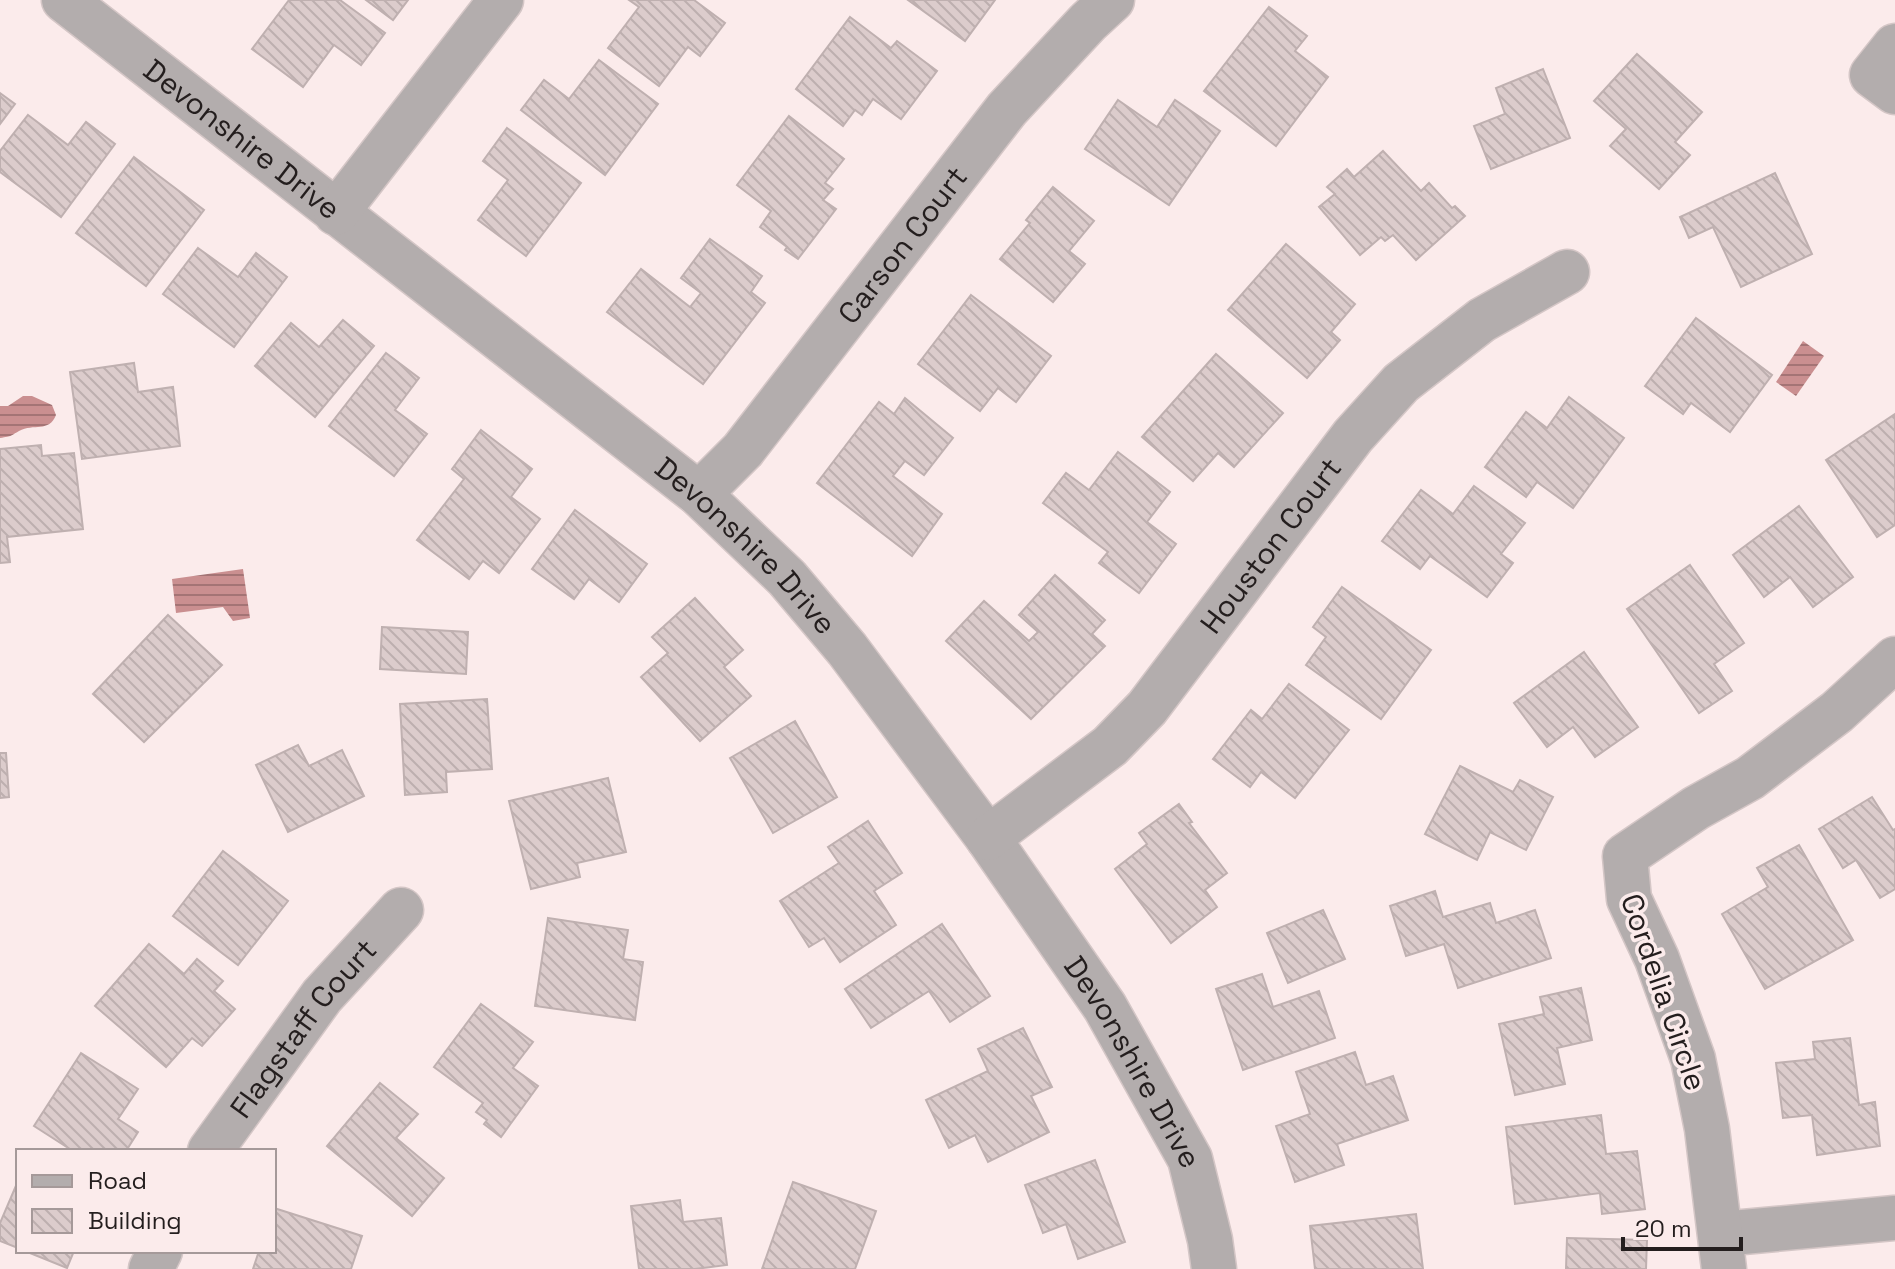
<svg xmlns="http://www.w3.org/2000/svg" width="1895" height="1269" font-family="'Space Grotesk',sans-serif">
  <defs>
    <pattern id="water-rules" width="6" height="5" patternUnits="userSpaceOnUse" patternTransform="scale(2)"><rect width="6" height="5" fill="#ca8f90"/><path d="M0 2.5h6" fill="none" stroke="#a47475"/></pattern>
    <pattern id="building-back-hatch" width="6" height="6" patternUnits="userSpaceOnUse" patternTransform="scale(2)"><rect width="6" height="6" fill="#dccccc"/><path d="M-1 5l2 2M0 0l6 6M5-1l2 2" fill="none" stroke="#bdafaf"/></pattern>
  </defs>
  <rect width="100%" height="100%" fill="#fbebeb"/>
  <g fill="url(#water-rules)">
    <path d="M1803,341L1824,356L1796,396L1776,382Z"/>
    <path d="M23,396H32L52,405L56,415C49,433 34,423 19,431C10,436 13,436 0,438V406H8Z"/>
    <path d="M243,569L250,618L233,621L223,607L176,613L172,579Z"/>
  </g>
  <g fill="url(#building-back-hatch)" stroke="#bfb0b0" stroke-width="2">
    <path d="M289,0H340L385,33L361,65L334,45L303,87L252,49Z"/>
    <path d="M366,0H408L393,20Z"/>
    <path d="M629,0H694L725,23L700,56L688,47L659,86L608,48L639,7Z"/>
    <path d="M908,0H995L965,41Z"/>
    <path d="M1269,7L1307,36L1295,51L1328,77L1276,146L1204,91Z"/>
    <path d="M850,17L891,48L897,41L937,71L901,119L873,99L862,115L855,110L843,126L796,89Z"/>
    <path d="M1637,54L1702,112L1675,142L1690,155L1659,189L1610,146L1626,129L1594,101Z"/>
    <path d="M599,60L658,104L605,175L521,110L544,80L569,99Z"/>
    <path d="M1543,69L1570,138L1491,169L1474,126L1505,114L1496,88Z"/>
    <path d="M0,93L15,104L0,124Z"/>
    <path d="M1118,100L1157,127L1175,100L1220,131L1169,205L1085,149Z"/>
    <path d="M28,115L68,145L86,122L115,144L61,217L0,172V151Z"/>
    <path d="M789,116L844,159L825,183L833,189L823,200L836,209L798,259L785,250L787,247L760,227L771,211L737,185Z"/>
    <path d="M507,128L581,183L526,256L478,220L508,180L483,161Z"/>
    <path d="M1383,151L1421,191L1429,183L1452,208L1455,206L1465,216L1416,260L1393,235L1385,241L1381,237L1360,255L1319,207L1335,194L1327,187L1347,169L1354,177Z"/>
    <path d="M134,157L204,210L146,286L76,233Z"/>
    <path d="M1775,173L1812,254L1741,287L1713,227L1689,238L1680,217Z"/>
    <path d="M1053,187L1094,221L1069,251L1085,264L1053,302L1000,259L1030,223L1026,220Z"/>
    <path d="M710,239L762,276L751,292L765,303L703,384L607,312L641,269L690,307L701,293L681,278Z"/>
    <path d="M1286,244L1355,304L1331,332L1340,340L1307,378L1228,310Z"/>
    <path d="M198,248L238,277L256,253L287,277L234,347L163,294Z"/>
    <path d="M971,295L1051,356L1016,402L998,388L980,411L918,364Z"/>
    <path d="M1696,318L1772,375L1730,432L1691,403L1683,414L1645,386Z"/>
    <path d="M343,320L374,346L315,417L255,366L291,323L319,347Z"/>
    <path d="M386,353L419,378L395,410L427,434L394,476L329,426Z"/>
    <path d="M1216,354L1283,413L1234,467L1218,453L1193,481L1142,437Z"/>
    <path d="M134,363L138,392L173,387L180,446L82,459L70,372Z"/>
    <path d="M1569,397L1624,438L1573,508L1537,482L1526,497L1485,467L1526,412L1547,428Z"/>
    <path d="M905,398L953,438L924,475L905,461L893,476L942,514L912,556L817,483L879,402L894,414Z"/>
    <path d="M1895,414V525L1877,537L1826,460Z"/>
    <path d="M481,430L532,469L511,497L540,519L499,573L483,561L469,579L417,540L464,479L452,469Z"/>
    <path d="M41,445L42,456L74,453L83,529L7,537L10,562L0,563V449Z"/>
    <path d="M1118,452L1170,492L1147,522L1176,544L1139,593L1099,563L1108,552L1043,503L1066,473L1089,490Z"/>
    <path d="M1474,486L1525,523L1501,554L1513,563L1487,597L1430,556L1420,569L1382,541L1421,490L1453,514Z"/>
    <path d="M1799,506L1853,577L1813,607L1790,577L1764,597L1733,555Z"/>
    <path d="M575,510L647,564L619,602L589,579L574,599L532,569Z"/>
    <path d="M1690,565L1744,643L1714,664L1732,691L1699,713L1627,609Z"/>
    <path d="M1055,575L1105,620L1092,634L1105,646L1031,719L946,641L984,601L1029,641L1038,632L1019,615Z"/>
    <path d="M1342,587L1431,650L1381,719L1306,665L1326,637L1313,627Z"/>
    <path d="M695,598L743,650L724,667L751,696L700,741L641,677L668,653L652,637Z"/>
    <path d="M168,615L222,665L144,742L93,694Z"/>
    <path d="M382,627L468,632L466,674L380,669Z"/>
    <path d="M1584,652L1638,727L1595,757L1573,727L1547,747L1514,703Z"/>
    <path d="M1289,684L1349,730L1295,798L1261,772L1250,787L1213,759L1251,710L1262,719Z"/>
    <path d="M487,699L492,769L446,772L447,792L405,795L400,704Z"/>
    <path d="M795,721L837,797L773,833L730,758Z"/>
    <path d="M298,745L309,766L342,750L364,796L288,832L256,765Z"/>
    <path d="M0,753H6L9,797L0,798Z"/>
    <path d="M1460,766L1513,792L1520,780L1553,797L1526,850L1490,832L1477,860L1425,834Z"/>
    <path d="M608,778L626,852L577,863L580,877L531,889L509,801Z"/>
    <path d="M1872,797L1893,830L1895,829V889L1880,898L1856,860L1843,868L1819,829Z"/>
    <path d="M1179,804L1192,822L1189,823L1227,873L1205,890L1217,907L1171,943L1115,869L1147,844L1139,833Z"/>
    <path d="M868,821L902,873L874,891L896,925L840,962L824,938L809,947L780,901L839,863L828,847Z"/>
    <path d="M1799,845L1853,940L1765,989L1722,914L1768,887L1757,868Z"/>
    <path d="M223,851L288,901L238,965L173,916Z"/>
    <path d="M1435,891L1443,917L1490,903L1496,923L1535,910L1551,958L1458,988L1444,944L1406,956L1390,906Z"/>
    <path d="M1323,910L1345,959L1288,983L1267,933Z"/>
    <path d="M548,918L628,930L623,959L643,962L635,1020L535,1006Z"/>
    <path d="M942,924L990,996L950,1022L929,991L871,1028L845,989Z"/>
    <path d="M149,944L184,974L197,959L223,981L214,991L235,1009L202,1046L192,1038L166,1067L95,1006Z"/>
    <path d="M1262,974L1273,1007L1319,991L1335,1038L1243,1070L1216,989Z"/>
    <path d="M1581,988L1592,1040L1557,1048L1565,1084L1515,1095L1499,1024L1544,1014L1540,997Z"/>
    <path d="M481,1004L533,1042L513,1068L538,1086L501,1137L484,1124L487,1120L476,1112L483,1103L434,1067Z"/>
    <path d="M1023,1028L1052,1087L1031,1096L1049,1132L988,1162L975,1135L949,1148L926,1100L988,1071L978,1049Z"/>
    <path d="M1850,1038L1859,1105L1875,1102L1880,1146L1817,1155L1812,1115L1783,1118L1776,1063L1815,1059L1813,1042Z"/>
    <path d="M1355,1052L1366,1085L1393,1076L1408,1120L1337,1144L1344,1165L1295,1182L1276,1126L1310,1114L1296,1072Z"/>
    <path d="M81,1053L138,1089L118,1119L138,1132L126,1151H73L34,1126Z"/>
    <path d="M380,1083L418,1114L396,1138L444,1178L412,1216L327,1146Z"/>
    <path d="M1601,1115L1606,1154L1637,1151L1645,1209L1602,1214L1600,1193L1515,1204L1506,1127Z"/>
    <path d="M1095,1160L1125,1242L1078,1259L1066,1224L1043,1233L1025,1185Z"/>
    <path d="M18,1181V1248L0,1241V1223Z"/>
    <path d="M793,1182L876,1211L855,1269H762Z"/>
    <path d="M680,1200L683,1222L721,1218L727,1265L695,1269H639L631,1206Z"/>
    <path d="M274,1208L362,1236L351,1269H253L259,1251H274Z"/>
    <path d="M1416,1214L1423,1269H1315L1310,1226Z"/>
    <path d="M1567,1238L1647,1240L1646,1269H1566Z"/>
    <path d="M25,1251H74L67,1268Z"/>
  </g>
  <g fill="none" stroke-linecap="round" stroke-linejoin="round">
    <g stroke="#d4c6c6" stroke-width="47">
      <g id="minor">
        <path id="s1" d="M64,0L699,494L787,578L847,649L988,838L1105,1007L1190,1159L1210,1240L1214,1269"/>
        <path d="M1895,46L1872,75L1895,92"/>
        <path d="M336,213L501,0"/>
        <path id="s2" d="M699,494L743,450L1007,109L1088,22L1112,0"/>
        <path id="s3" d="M988,838L1110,746L1147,708L1353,436L1401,383L1482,320L1567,272"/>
        <path id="s4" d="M210,1151L322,996L401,910"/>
        <path d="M1721,1234L1895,1218"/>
        <path d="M151,1269L160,1251"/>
        <path d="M1724,1269L1707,1129L1693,1059L1657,959L1629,899L1625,856L1696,808L1750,778L1837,712L1895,659"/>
      </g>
    </g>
    <use href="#minor" stroke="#b3adad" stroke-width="44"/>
  </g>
  <g text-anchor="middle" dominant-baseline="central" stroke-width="7" stroke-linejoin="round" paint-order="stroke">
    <g font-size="30" fill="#241e1e" stroke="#fbebeb">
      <text stroke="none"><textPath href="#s1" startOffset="226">Devonshire Drive</textPath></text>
      <text stroke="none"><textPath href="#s2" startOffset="322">Carson Court</textPath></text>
      <text stroke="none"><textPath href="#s3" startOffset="410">Houston Court</textPath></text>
      <text stroke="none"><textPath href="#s1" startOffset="874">Devonshire Drive</textPath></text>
      <text transform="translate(1664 992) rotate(71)">Cordelia Circle</text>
      <text stroke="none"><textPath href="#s4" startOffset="154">Flagstaff Court</textPath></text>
      <text stroke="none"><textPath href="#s1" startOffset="1522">Devonshire Drive</textPath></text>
    </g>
  </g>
  <rect x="16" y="1149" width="260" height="104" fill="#fbebeb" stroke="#a59999" stroke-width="2"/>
  <rect x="32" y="1175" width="40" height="12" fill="#b3adad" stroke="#a59999" stroke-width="2"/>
  <text x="88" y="1189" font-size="24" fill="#241e1e">Road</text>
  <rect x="32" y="1209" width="40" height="24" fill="url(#building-back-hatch)" stroke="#a59999" stroke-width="2"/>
  <text x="88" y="1229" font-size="24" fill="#241e1e">Building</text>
  <path d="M1623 1237v12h118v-12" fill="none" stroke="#241e1e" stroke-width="4"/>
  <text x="1635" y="1237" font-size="24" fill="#241e1e" stroke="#fbebeb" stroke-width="6" paint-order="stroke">20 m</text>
</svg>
